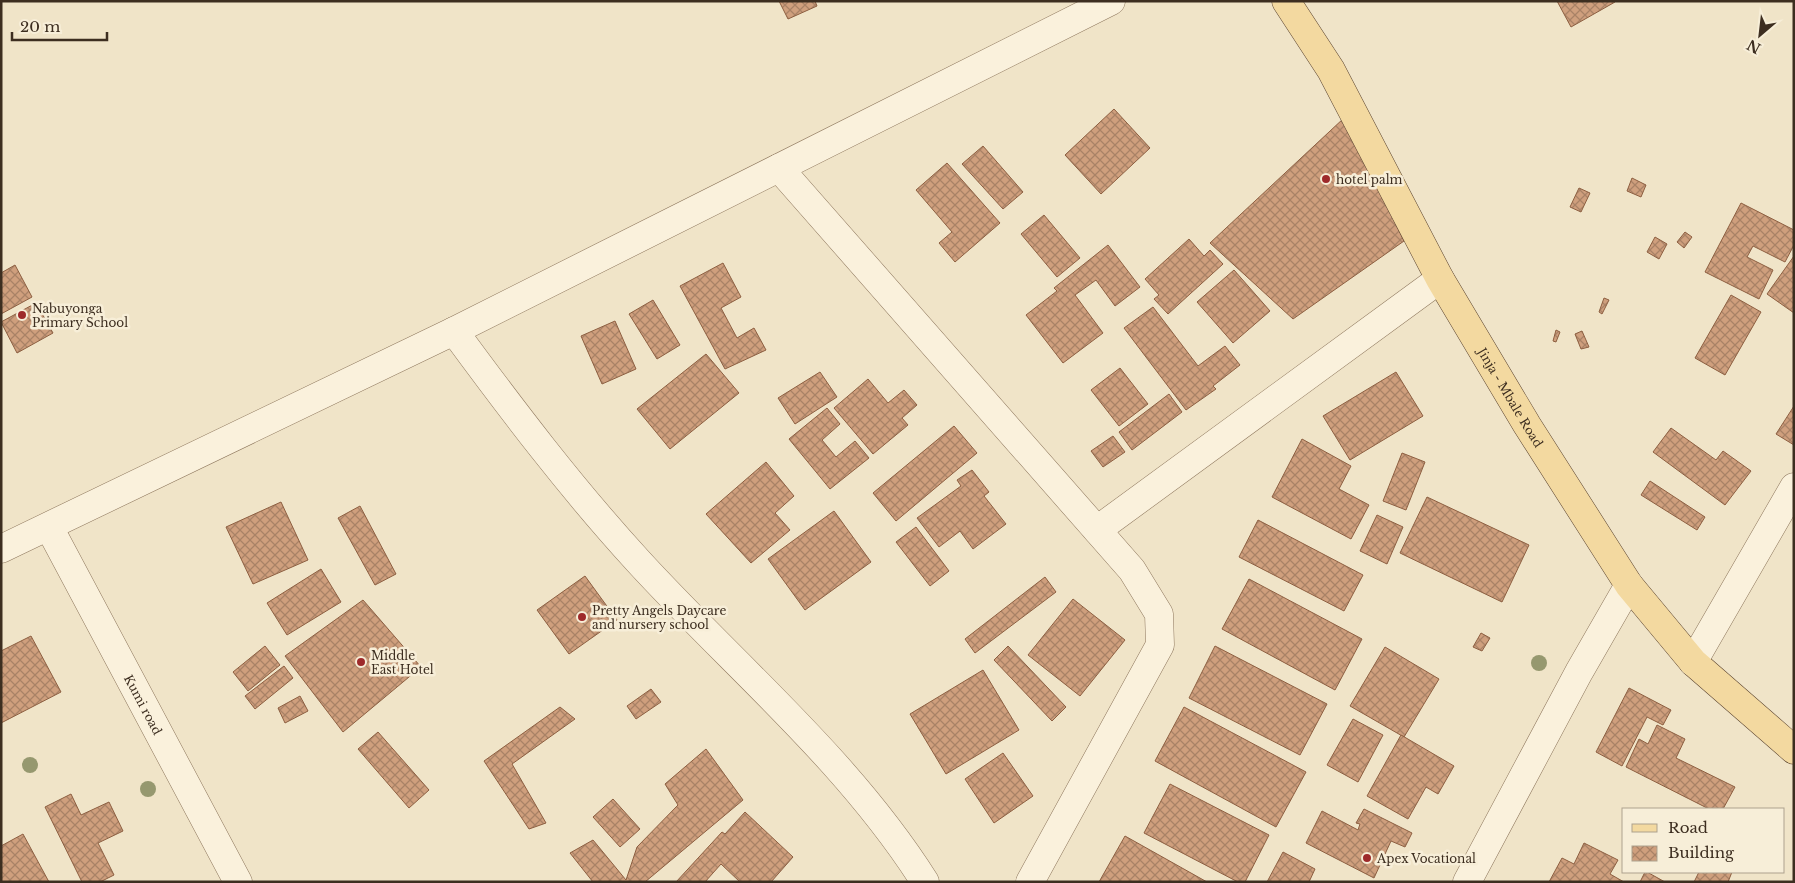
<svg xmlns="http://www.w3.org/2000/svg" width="1795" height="883" font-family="'Libre Baskerville',serif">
  <defs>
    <pattern id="building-cross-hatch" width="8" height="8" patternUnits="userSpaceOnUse" patternTransform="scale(1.25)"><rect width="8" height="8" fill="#cf9f7d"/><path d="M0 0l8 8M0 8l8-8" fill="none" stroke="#a98266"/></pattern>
  </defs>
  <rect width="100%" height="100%" fill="#f0e4c8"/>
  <g fill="url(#building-cross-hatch)" stroke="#8d5f41">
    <path d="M779,1H815L817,6L788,19Z"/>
    <path d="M1557,1H1615V2L1571,27Z"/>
    <path d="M1114,109L1150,148L1101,194L1065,155Z"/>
    <path d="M1344,118L1404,241L1293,319L1210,243Z"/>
    <path d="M983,146L1023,192L1003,209L962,164Z"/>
    <path d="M947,163L1000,223L955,262L939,243L952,232L916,190Z"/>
    <path d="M1632,178L1646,185L1641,197L1627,191Z"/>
    <path d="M1579,188L1590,193L1581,212L1570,207Z"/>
    <path d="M1741,203L1794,230V245L1785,262L1753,246L1747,257L1773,270L1759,299L1705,272Z"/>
    <path d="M1044,215L1080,258L1057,277L1021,234Z"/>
    <path d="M1685,232L1692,237L1684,248L1677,242Z"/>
    <path d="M1655,237L1667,244L1659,259L1647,252Z"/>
    <path d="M1189,239L1204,256L1210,250L1223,264L1168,314L1154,299L1159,295L1145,279Z"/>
    <path d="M1108,245L1140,287L1115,306L1096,280L1075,295L1103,333L1063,363L1026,315L1057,291L1054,288Z"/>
    <path d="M1794,256V313L1767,294Z"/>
    <path d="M723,263L741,297L721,308L737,338L754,328L766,350L725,369L680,286Z"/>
    <path d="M15,265L32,297L1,314V273Z"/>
    <path d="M1234,270L1270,311L1233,343L1197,302Z"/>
    <path d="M1731,295L1761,312L1725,375L1695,358Z"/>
    <path d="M1604,298L1609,300L1602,314L1599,312Z"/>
    <path d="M653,300L680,345L657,359L629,314Z"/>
    <path d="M36,303L53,333L17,353L1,322Z"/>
    <path d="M1153,307L1198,366L1225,346L1240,365L1213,386L1216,389L1186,410L1124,328Z"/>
    <path d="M615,321L636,369L602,384L581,336Z"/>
    <path d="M1556,330L1560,332L1556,342L1553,341Z"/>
    <path d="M1582,331L1589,347L1581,349L1575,334Z"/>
    <path d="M706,354L739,393L670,449L637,409Z"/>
    <path d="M1120,368L1148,404L1119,426L1091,390Z"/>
    <path d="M820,372L837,397L795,424L778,398Z"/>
    <path d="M1396,372L1423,416L1350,460L1323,416Z"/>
    <path d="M868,379L888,403L904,390L917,405L902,418L908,425L873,454L834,408Z"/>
    <path d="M1169,394L1182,412L1132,450L1119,432Z"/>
    <path d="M1794,406V445L1776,434Z"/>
    <path d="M827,408L840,424L822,440L836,457L855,441L869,458L830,489L789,439Z"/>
    <path d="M954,426L977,453L896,521L873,493Z"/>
    <path d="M1671,428L1716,460L1723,451L1751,471L1725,505L1653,452Z"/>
    <path d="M1113,436L1125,452L1103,467L1091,451Z"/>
    <path d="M1302,439L1351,466L1339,489L1369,505L1351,539L1272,497Z"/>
    <path d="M1402,453L1425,462L1406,510L1383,501Z"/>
    <path d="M766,462L794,496L775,513L790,530L751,563L706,514Z"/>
    <path d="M972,470L989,492L984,496L1006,524L973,549L960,531L939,547L917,518L961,486L957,480Z"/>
    <path d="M1650,481L1705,517L1697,530L1641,495Z"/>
    <path d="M1427,497L1529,545L1502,602L1400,553Z"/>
    <path d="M281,502L308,560L253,584L226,527Z"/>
    <path d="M360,506L396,574L375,585L338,518Z"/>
    <path d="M834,511L871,562L805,610L768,559Z"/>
    <path d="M1377,515L1403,527L1387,564L1360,551Z"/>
    <path d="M1258,520L1363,575L1344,611L1239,557Z"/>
    <path d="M916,527L949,571L930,586L896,542Z"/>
    <path d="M321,569L341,602L287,635L267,603Z"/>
    <path d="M585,576L617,620L569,654L537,610Z"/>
    <path d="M1045,577L1056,592L975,653L965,639Z"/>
    <path d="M1249,579L1362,639L1335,690L1222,629Z"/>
    <path d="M1073,599L1125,640L1080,696L1028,655Z"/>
    <path d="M363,600L421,667L343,732L285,656Z"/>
    <path d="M1481,633L1490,638L1482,651L1473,647Z"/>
    <path d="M31,636L61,692L1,723V651Z"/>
    <path d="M265,646L280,665L248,691L233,672Z"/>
    <path d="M1008,646L1066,707L1052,721L994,660Z"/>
    <path d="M1215,646L1327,704L1300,755L1189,698Z"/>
    <path d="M1385,647L1439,679L1404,737L1350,706Z"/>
    <path d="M284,666L293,678L255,709L245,696Z"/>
    <path d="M983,670L1019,730L946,774L910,714Z"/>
    <path d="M1629,688L1671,710L1663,725L1647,717L1622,766L1596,752Z"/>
    <path d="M651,689L661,702L636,719L627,706Z"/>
    <path d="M300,696L308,711L285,723L278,708Z"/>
    <path d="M560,707L575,719L512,764L546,823L529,829L484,761Z"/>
    <path d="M1184,707L1306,772L1276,827L1155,761Z"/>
    <path d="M1353,719L1383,735L1358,782L1327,765Z"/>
    <path d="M1657,725L1685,739L1676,758L1735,787L1723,809H1709L1626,767L1639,739L1648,744Z"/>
    <path d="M378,732L429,790L409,808L358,749Z"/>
    <path d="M1401,735L1454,766L1438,794L1426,787L1408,819L1367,796Z"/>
    <path d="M706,749L743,800L645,882H593L570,853L593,840L626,880L637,847L678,805L665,784Z"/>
    <path d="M1003,753L1033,796L994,823L965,779Z"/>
    <path d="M1170,784L1269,835L1245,882H1238L1144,833Z"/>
    <path d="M71,794L81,815L109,802L123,831L98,843L114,875L100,882H82L45,807Z"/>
    <path d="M613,799L640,829L620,847L593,817Z"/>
    <path d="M1364,809L1412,833L1405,847L1391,841L1374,878L1306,843L1322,811L1358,830L1360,824L1356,823Z"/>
    <path d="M745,812L793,857L771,882H740L721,864L705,882H676L722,832L725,834Z"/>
    <path d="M23,834L49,882H1V846Z"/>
    <path d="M1125,836L1207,882H1099Z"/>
    <path d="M1584,843L1618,860L1610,874L1624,882H1549L1562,858L1574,864Z"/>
    <path d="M1283,852L1315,869L1309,882H1267Z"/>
    <path d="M1645,872H1647L1665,882H1640Z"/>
    <path d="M1699,872H1732L1728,882H1694Z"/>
  </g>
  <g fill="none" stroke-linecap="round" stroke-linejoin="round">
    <g stroke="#8d765c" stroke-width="29">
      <g id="minor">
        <path d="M779,168L1132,570L1159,614L1160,645L1030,882"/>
        <path d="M454,331C512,410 572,489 638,561C734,666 848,760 925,882"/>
        <path id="s1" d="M49,527L238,882"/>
        <path d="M1097,530L1440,279"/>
        <path d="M1,549L454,331L1111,1"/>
        <path d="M1693,662L1794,487"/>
        <path d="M1467,882L1579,672L1629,585"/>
      </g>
    </g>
    <g stroke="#5b4430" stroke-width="29">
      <g id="major">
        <path id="s2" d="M1286,1L1331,70L1440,279L1527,425L1629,585L1693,662L1794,750"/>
      </g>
    </g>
    <use href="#minor" stroke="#faf1dc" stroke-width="28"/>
    <use href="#major" stroke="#f3d9a0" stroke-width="28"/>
  </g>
  <g fill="#96986f">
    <circle cx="1539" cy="663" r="8"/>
    <circle cx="30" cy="765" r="8"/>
    <circle cx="148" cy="789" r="8"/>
  </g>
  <g fill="#9e2a2b" stroke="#f7eed8" stroke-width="2">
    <circle cx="1326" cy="179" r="5"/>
    <circle cx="22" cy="315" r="5"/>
    <circle cx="582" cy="617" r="5"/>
    <circle cx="361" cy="662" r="5"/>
    <circle cx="1367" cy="858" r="5"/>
  </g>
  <g text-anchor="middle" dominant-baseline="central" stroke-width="5" stroke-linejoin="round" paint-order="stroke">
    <g font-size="12" fill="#3d2e20" stroke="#f7eed8" text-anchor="start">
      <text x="1336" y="179">hotel palm</text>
      <text x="32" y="308">Nabuyonga<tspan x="32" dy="14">Primary School</tspan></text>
      <text x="592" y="610">Pretty Angels Daycare<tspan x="592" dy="14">and nursery school</tspan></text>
      <text x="371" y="655">Middle<tspan x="371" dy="14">East Hotel</tspan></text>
      <text x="1377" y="858">Apex Vocational</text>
    </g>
    <g font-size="12" fill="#3d2e20" stroke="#f7eed8">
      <text stroke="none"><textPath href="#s2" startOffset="456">Jinja - Mbale Road</textPath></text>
      <text stroke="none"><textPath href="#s1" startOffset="201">Kumi road</textPath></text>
    </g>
  </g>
  <rect width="1795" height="883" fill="none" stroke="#3d2e20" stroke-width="5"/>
  <rect x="1622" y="808" width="162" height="65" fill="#f7eed8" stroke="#ada18e"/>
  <rect x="1632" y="824" width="25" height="8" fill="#f3d9a0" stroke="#ada18e"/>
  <text x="1668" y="833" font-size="15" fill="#3d2e20">Road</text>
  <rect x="1632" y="846" width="25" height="15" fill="url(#building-cross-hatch)" stroke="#ada18e"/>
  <text x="1668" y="858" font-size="15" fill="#3d2e20">Building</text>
  <g transform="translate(1760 35) rotate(208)" stroke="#f7eed8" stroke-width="4" paint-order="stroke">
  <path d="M0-4L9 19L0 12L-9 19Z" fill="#3d2e20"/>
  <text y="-8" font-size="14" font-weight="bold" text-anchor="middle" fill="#3d2e20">N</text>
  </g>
  <path d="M12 32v8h95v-8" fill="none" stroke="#3d2e20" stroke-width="2.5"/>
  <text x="20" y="32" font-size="15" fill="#3d2e20" stroke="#f7eed8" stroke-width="4" paint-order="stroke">20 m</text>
</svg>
